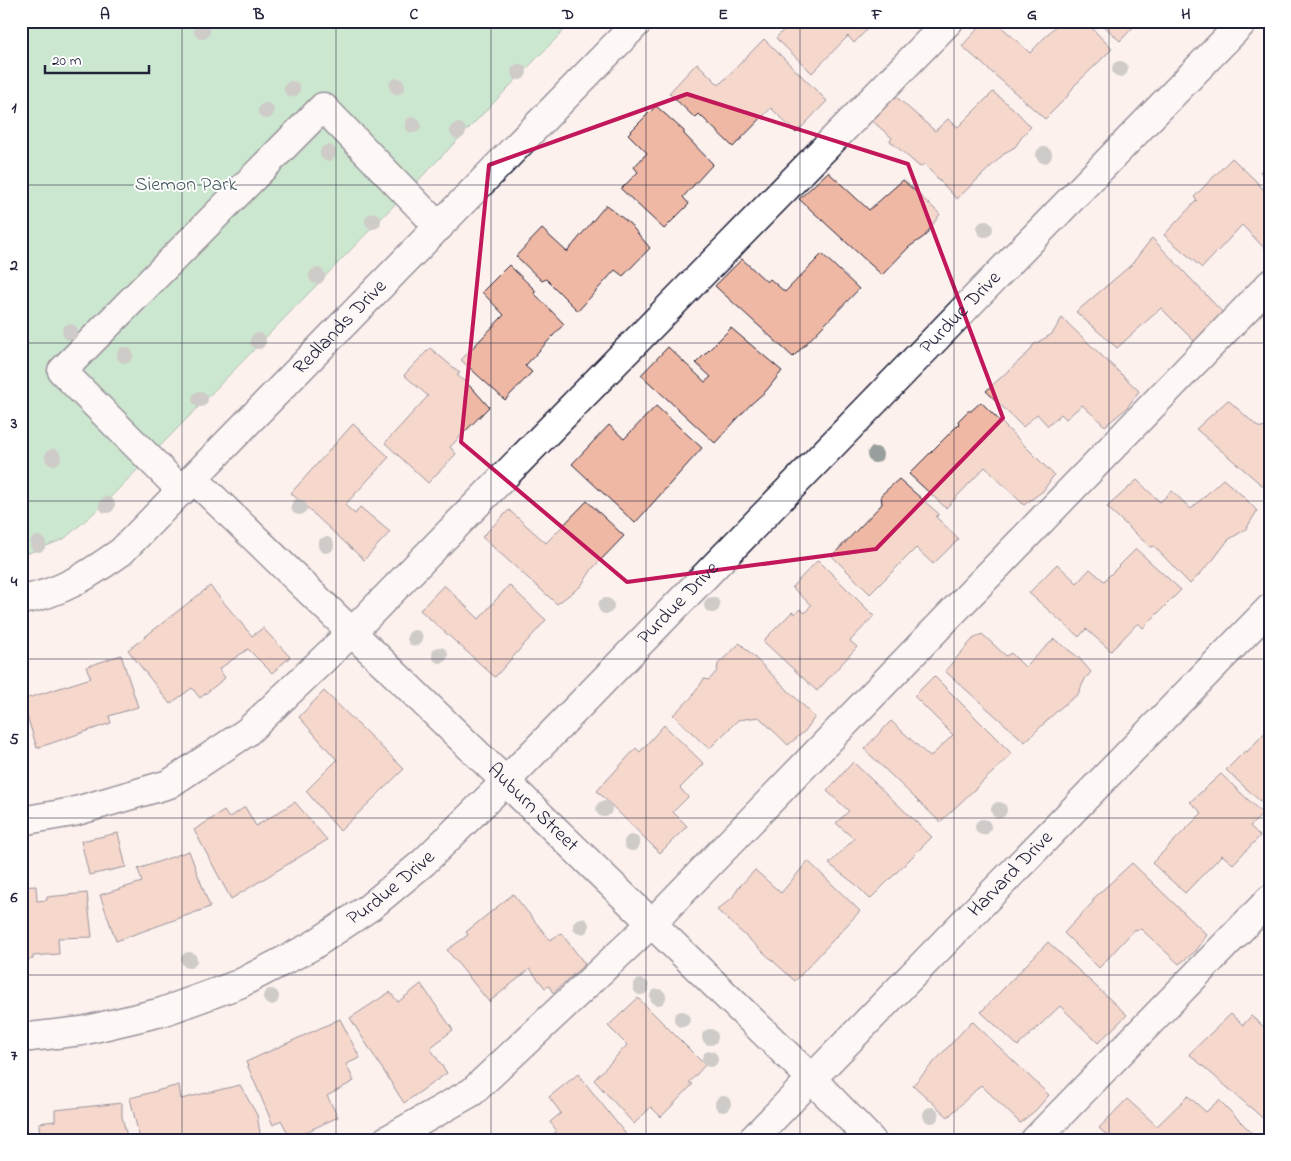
<svg xmlns="http://www.w3.org/2000/svg" width="1291" height="1161" font-family="'Indie Flower',sans-serif">
  <rect width="100%" height="100%" fill="#fcf1ed"/>
  <filter id="ink" filterUnits="userSpaceOnUse"><feTurbulence type="fractalNoise" baseFrequency=".02" numOctaves="2"/><feDisplacementMap in="SourceGraphic" scale="10" xChannelSelector="R" yChannelSelector="G"/><feConvolveMatrix kernelMatrix="1 2 1 2 8 2 1 2 1" color-interpolation-filters="sRGB"/></filter>
  <g filter="url(#ink)">
    <path fill="#93dbaa" stroke="#5a7e72" d="M21,21H573L103,505L64,539L21,556Z"/>
    <g fill="#efb8a4" stroke="#22223b">
      <path d="M792,21H875L854,43L848,36L812,73L776,38Z"/>
      <path d="M985,21H995L1030,53L1060,21H1085L1112,49L1074,86L1067,97L1045,119L962,46Z"/>
      <path d="M1099,21H1139L1120,41Z"/>
      <path d="M764,39L827,101L796,133L771,108L733,147L699,114L695,118L669,93L697,63L719,85Z"/>
      <path d="M993,92L1015,110L1031,127L1024,134L1015,147L1006,152L957,199L924,164L920,167L890,141L892,138L869,118L893,94L935,131L948,119L958,127Z"/>
      <path d="M656,106L684,131V134L713,164L683,197L689,204L664,229L621,189L638,172L634,167L647,153L628,134Z"/>
      <path d="M1232,158L1255,180L1270,197V254L1242,225L1202,268L1164,235L1197,200L1194,197Z"/>
      <path d="M1270,160V181L1260,172Z"/>
      <path d="M828,172L869,210L903,180L940,214L925,236L909,247L882,275L799,199Z"/>
      <path d="M606,205L629,223L650,248L623,276L615,270L578,311L546,279L542,281L516,256L542,229L567,252Z"/>
      <path d="M1152,238L1226,316L1196,343L1161,308L1117,348L1076,312L1131,265Z"/>
      <path d="M822,254L859,289L793,357L715,286L742,259L767,282L770,279L785,292Z"/>
      <path d="M509,265L536,291L534,293L564,324L525,366L532,372L505,400L461,360L504,315L482,292Z"/>
      <path d="M1062,318L1139,391L1127,408L1105,426L1082,405L1066,419L1061,414L1048,426L1037,414L1023,427L986,391L1030,351L1033,345L1052,334Z"/>
      <path d="M731,328L782,371L766,391L750,405L715,443L641,375L668,347L705,382L711,377L696,363Z"/>
      <path d="M430,348L460,373L457,375L474,390L489,407L450,447L456,454L428,483L385,443L428,396L404,375Z"/>
      <path d="M1228,400L1258,427L1270,428V492L1196,429Z"/>
      <path d="M981,402L1054,475L1043,491L1024,505L985,467L946,508L909,474L959,424L958,421L968,411H971Z"/>
      <path d="M656,406L702,448L635,523L572,464L609,425L624,439Z"/>
      <path d="M353,424L389,457L345,505L355,514L360,507L390,532L364,560L291,493Z"/>
      <path d="M899,479L939,514L936,517L959,539L933,564L916,548L870,594L832,556L882,504L881,495Z"/>
      <path d="M1223,479L1244,497L1257,511L1246,529L1228,540L1213,560L1190,584L1154,546L1150,547L1107,507L1137,480L1160,502L1172,491L1191,509Z"/>
      <path d="M587,501L624,536L592,569L581,586L557,604L482,537L509,510L546,543Z"/>
      <path d="M1136,549L1181,590L1143,628L1138,623L1111,651L1086,629L1079,637L1029,593L1057,564L1077,583L1090,569L1104,581Z"/>
      <path d="M818,560L874,616L850,641L857,647L817,691L763,641L792,612L795,614L800,609L805,613L811,605L792,587Z"/>
      <path d="M444,585L479,619L509,585L546,620L495,677L420,610Z"/>
      <path d="M210,586L252,636L263,628L290,657L272,673L248,649L219,669L225,678L200,698L192,688L170,704L128,650Z"/>
      <path d="M982,634L1006,656L1011,653L1025,667L1054,639L1078,657L1091,672L1085,679L1078,694L1059,709L1025,742L945,671L973,639Z"/>
      <path d="M740,643L815,717L805,731L788,745L759,717L738,720L709,749L673,715L691,698L704,679L709,680L717,671L718,664Z"/>
      <path d="M121,655L138,707L109,716L111,723L37,748L22,700L91,678L86,667Z"/>
      <path d="M934,676L1012,754L940,822L864,749L891,721L930,757L953,735L914,696Z"/>
      <path d="M324,691L404,769L340,831L306,791L337,760L299,717Z"/>
      <path d="M664,725L704,764L680,788L688,797L673,812L687,826L660,853L597,791L636,748L640,752Z"/>
      <path d="M1270,727V802L1264,797L1260,801L1226,770L1245,751L1247,752Z"/>
      <path d="M853,762L932,837L870,899L855,884L829,864L854,839L836,823L849,811L827,791Z"/>
      <path d="M1221,774L1263,814L1250,826L1260,836L1233,864L1222,855L1185,893L1152,863L1202,813L1190,802Z"/>
      <path d="M295,802L327,840L231,899L194,830L224,811L229,818L245,807L256,826Z"/>
      <path d="M118,833L126,867L89,875L81,841Z"/>
      <path d="M189,851L210,907L116,941L100,895L142,882L138,869Z"/>
      <path d="M808,861L860,911L795,981L717,910L732,898L739,887L755,870L781,893Z"/>
      <path d="M1132,863L1207,935L1196,951L1179,964L1141,929L1134,930L1099,968L1064,933L1093,902V899Z"/>
      <path d="M36,886L37,901L47,900V897L87,893L92,937L58,938L59,954L33,956V959L21,960V887Z"/>
      <path d="M513,894L550,940L561,933L585,964L553,993L549,986L545,988L530,969L489,1002L447,950L468,935L466,932Z"/>
      <path d="M1048,942L1127,1015L1098,1043L1060,1006L1018,1046L981,1012Z"/>
      <path d="M421,984L453,1030L430,1048L447,1073L404,1103L350,1018L390,992L398,1002Z"/>
      <path d="M638,998L705,1065L689,1083L693,1084L661,1117L651,1107L634,1124L594,1080L627,1045L608,1026Z"/>
      <path d="M1231,1014L1243,1025L1251,1016L1270,1032V1117L1266,1121L1189,1054Z"/>
      <path d="M340,1019L360,1058L346,1064L354,1081L327,1096L338,1117L291,1139L281,1120L273,1125L246,1062Z"/>
      <path d="M972,1021L1049,1095L1036,1110L1020,1123L981,1085L948,1117L913,1085Z"/>
      <path d="M578,1074L628,1137L625,1140H546L557,1131L550,1122L561,1113L549,1097Z"/>
      <path d="M179,1085L181,1099L240,1085L257,1115L261,1139L140,1140L130,1098Z"/>
      <path d="M1188,1096L1206,1112L1219,1100L1254,1135L1249,1140H1171L1168,1137L1166,1140H1112L1099,1128L1127,1099L1157,1126Z"/>
      <path d="M122,1103V1117L128,1140H40L39,1123L55,1121V1110Z"/>
    </g>
    <g fill="none" stroke-linecap="round" stroke-linejoin="round">
      <g stroke="#22223b" stroke-width="31">
        <g id="minor">
          <path id="s1" d="M194,479L812,1079L871,1140"/>
          <path d="M182,491L62,371L323,107L439,227"/>
          <path id="s2" d="M21,600C62,593 88,575 121,552L639,21"/>
          <path d="M21,821L73,812L169,784L247,732L352,632L949,21"/>
          <path id="s3" d="M21,1038L82,1031L162,1012L239,984L312,946L370,907L424,862L506,781L1244,21"/>
          <path d="M387,1140L472,1092L652,923L1270,284"/>
          <path id="s4" d="M752,1140L1270,608"/>
          <path d="M1035,1140L1270,899"/>
        </g>
      </g>
      <use href="#minor" stroke="#fff" stroke-width="28"/>
    </g>
    <g fill="#979e9d">
      <circle cx="202" cy="31" r="8"/>
      <circle cx="1120" cy="69" r="8"/>
      <circle cx="519" cy="72" r="8"/>
      <circle cx="397" cy="86" r="8"/>
      <circle cx="292" cy="89" r="8"/>
      <circle cx="266" cy="111" r="8"/>
      <circle cx="413" cy="125" r="8"/>
      <circle cx="458" cy="131" r="8"/>
      <circle cx="328" cy="153" r="8"/>
      <circle cx="1044" cy="155" r="8"/>
      <circle cx="373" cy="221" r="8"/>
      <circle cx="985" cy="229" r="8"/>
      <circle cx="317" cy="276" r="8"/>
      <circle cx="70" cy="332" r="8"/>
      <circle cx="258" cy="341" r="8"/>
      <circle cx="125" cy="355" r="8"/>
      <circle cx="200" cy="399" r="8"/>
      <circle cx="875" cy="455" r="8"/>
      <circle cx="53" cy="457" r="8"/>
      <circle cx="107" cy="505" r="8"/>
      <circle cx="299" cy="507" r="8"/>
      <circle cx="38" cy="544" r="8"/>
      <circle cx="326" cy="545" r="8"/>
      <circle cx="712" cy="605" r="8"/>
      <circle cx="606" cy="606" r="8"/>
      <circle cx="415" cy="638" r="8"/>
      <circle cx="440" cy="655" r="8"/>
      <circle cx="604" cy="809" r="8"/>
      <circle cx="999" cy="810" r="8"/>
      <circle cx="983" cy="827" r="8"/>
      <circle cx="632" cy="843" r="8"/>
      <circle cx="581" cy="926" r="8"/>
      <circle cx="189" cy="960" r="8"/>
      <circle cx="641" cy="987" r="8"/>
      <circle cx="271" cy="997" r="8"/>
      <circle cx="658" cy="997" r="8"/>
      <circle cx="682" cy="1019" r="8"/>
      <circle cx="710" cy="1037" r="8"/>
      <circle cx="710" cy="1059" r="8"/>
      <circle cx="723" cy="1104" r="8"/>
      <circle cx="931" cy="1115" r="8"/>
    </g>
  </g>
  <path d="M0 0H1291V1161H0ZM687,94L908,164L1003,418L876,549L627,582L461,442L489,165Z" fill="#fcf1ed" fill-opacity=".55" fill-rule="evenodd"/>
  <path fill="none" stroke="#c2185b" stroke-width="4" stroke-linejoin="round" d="M687,94L908,164L1003,418L876,549L627,582L461,442L489,165Z"/>
  <path fill="none" stroke="#22223b" stroke-width="1" stroke-opacity="0.55" d="M182,21V1140M336,21V1140M491,21V1140M646,21V1140M800,21V1140M954,21V1140M1109,21V1140M21,185H1270M21,343H1270M21,501H1270M21,659H1270M21,818H1270M21,975H1270"/>
  <g text-anchor="middle" dominant-baseline="central" stroke-width="4" stroke-linejoin="round" paint-order="stroke">
    <g font-size="20" fill="#445a5c" stroke="#fff">
      <text x="186" y="185">Siemon Park</text>
    </g>
    <g font-size="20" fill="#22223b" stroke="#fff">
      <text stroke="none"><textPath href="#s3" startOffset="1216">Purdue Drive</textPath></text>
      <text stroke="none"><textPath href="#s2" startOffset="426">Redlands Drive</textPath></text>
      <text stroke="none"><textPath href="#s3" startOffset="811">Purdue Drive</textPath></text>
      <text stroke="none"><textPath href="#s1" startOffset="472">Auburn Street</textPath></text>
      <text stroke="none"><textPath href="#s4" startOffset="371">Harvard Drive</textPath></text>
      <text stroke="none"><textPath href="#s3" startOffset="406">Purdue Drive</textPath></text>
    </g>
  </g>
  <rect width="1291" height="1161" fill="none" stroke="#fff" stroke-width="55"/>
  <path d="M45 65v8h104v-8" fill="none" stroke="#22223b" stroke-width="2.5"/>
  <text x="52" y="65" font-size="15" fill="#22223b" stroke="#ffffff" stroke-width="4" paint-order="stroke">20 m</text>
  <rect x="28" y="28" width="1236" height="1106" fill="none" stroke="#22223b" stroke-width="2"/>
  <g font-size="16" text-anchor="middle" font-weight="bold" fill="#22223b">
    <text x="105" y="19">A</text>
    <text x="259" y="19">B</text>
    <text x="414" y="19">C</text>
    <text x="568" y="19">D</text>
    <text x="723" y="19">E</text>
    <text x="877" y="19">F</text>
    <text x="1032" y="19">G</text>
    <text x="1186" y="19">H</text>
    <text x="14" y="112">1</text>
    <text x="14" y="270">2</text>
    <text x="14" y="428">3</text>
    <text x="14" y="586">4</text>
    <text x="14" y="744">5</text>
    <text x="14" y="902">6</text>
    <text x="14" y="1060">7</text>
  </g>
</svg>
